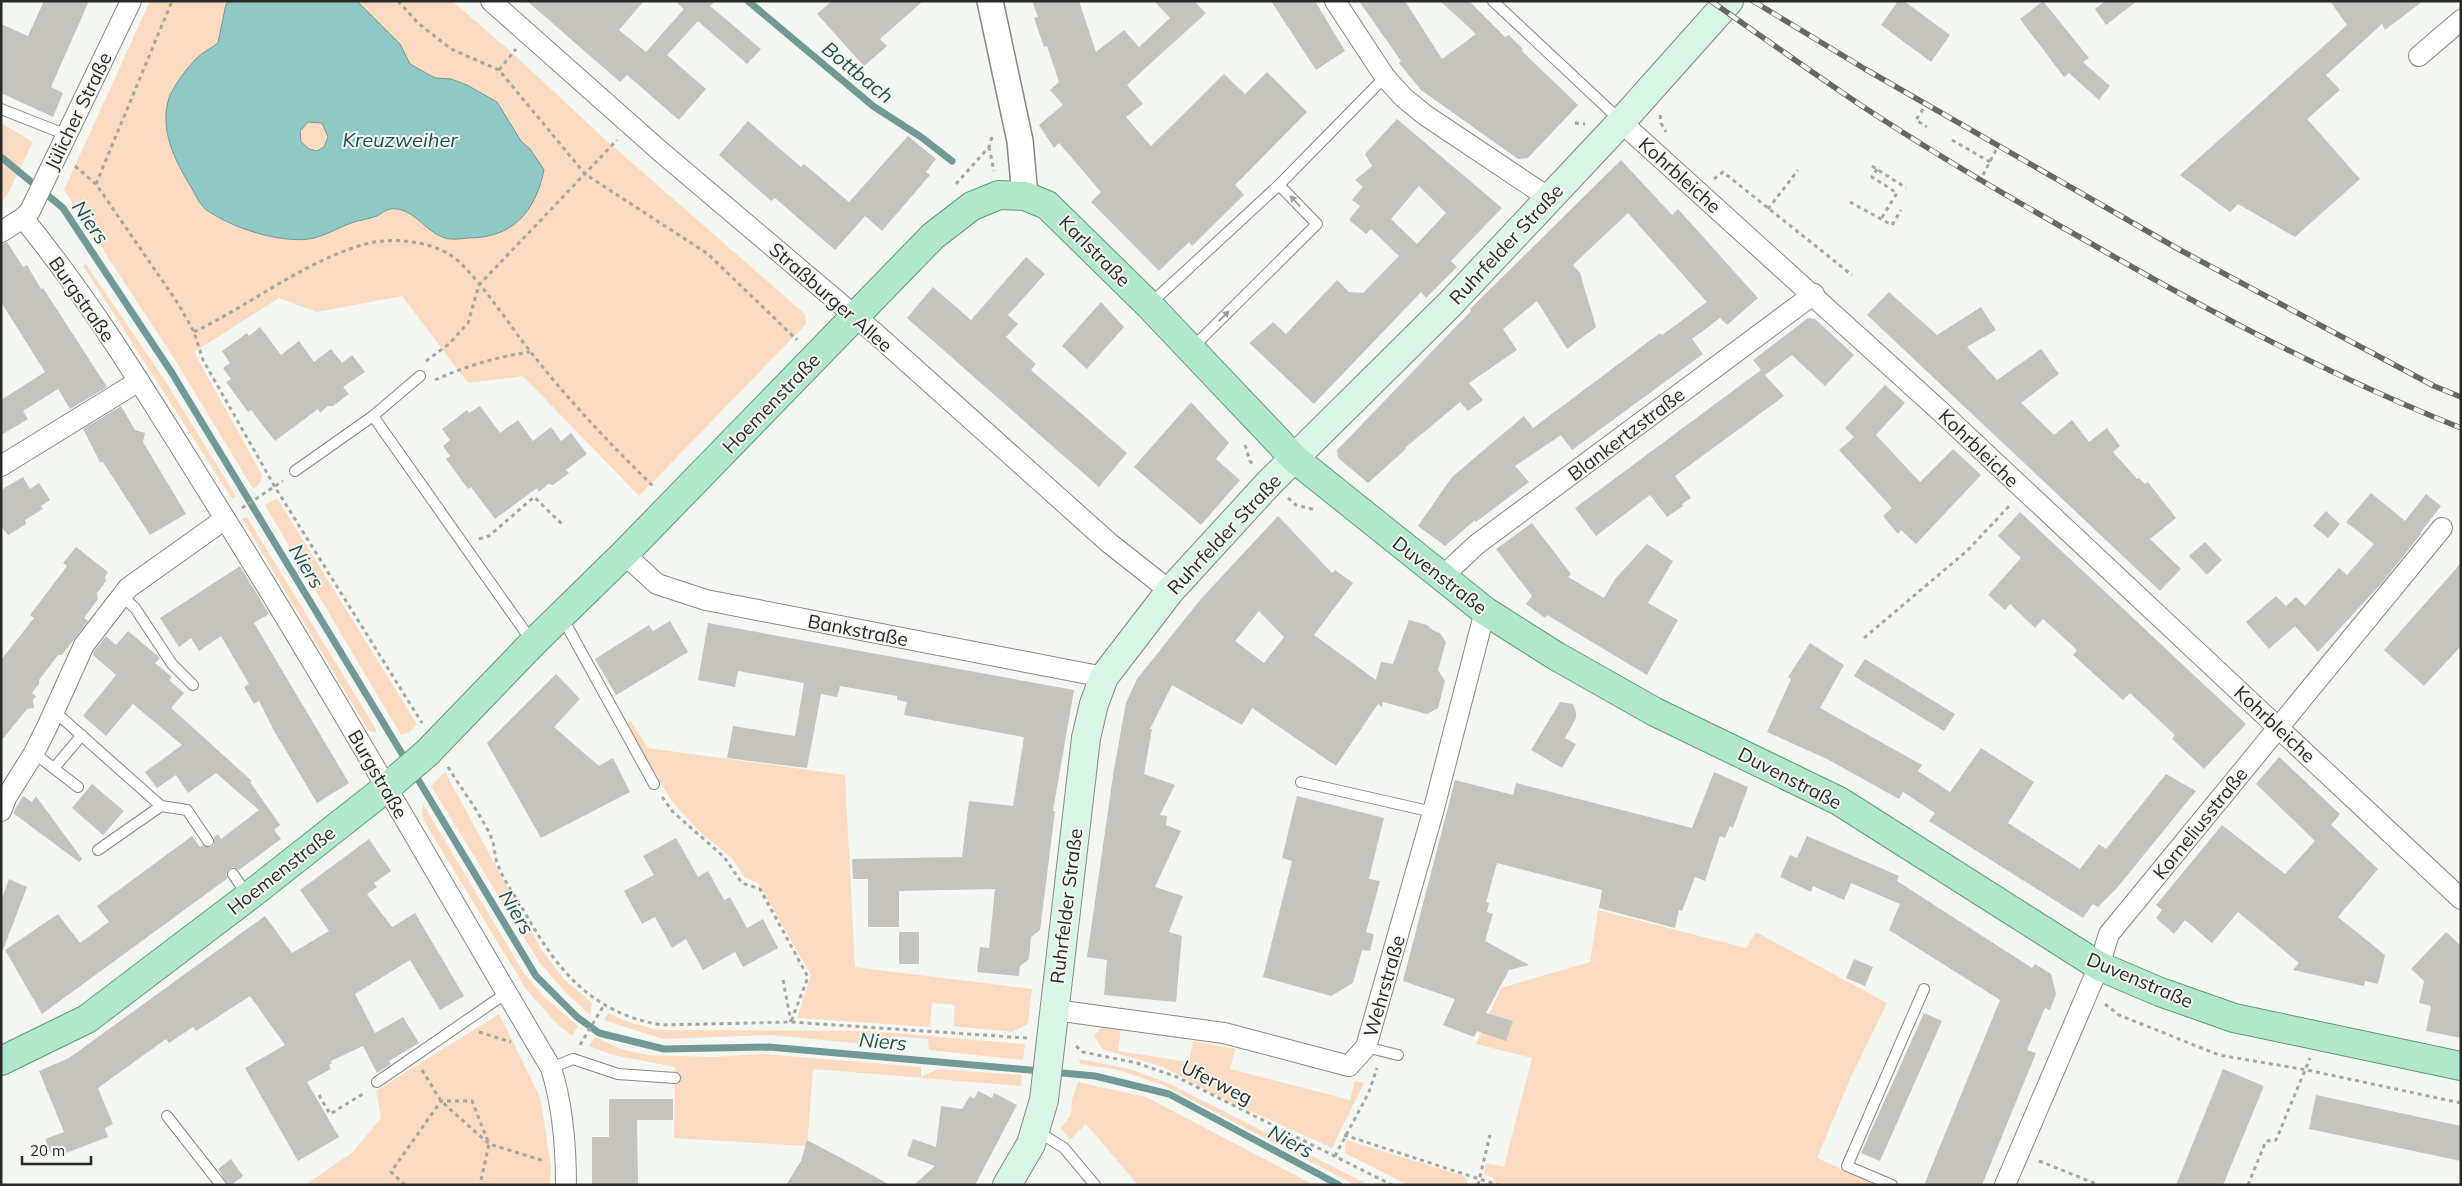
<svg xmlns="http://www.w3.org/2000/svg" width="2462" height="1186" font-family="Mulish,sans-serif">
  <rect width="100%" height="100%" fill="#f4f7f1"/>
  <g fill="#fadac1">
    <path d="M150,1H452L510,51L607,141L805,314L806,324L639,496L523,376L468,383L402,296L317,312L279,298L194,352L262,475L260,483L253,489L177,363L64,190Z"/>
    <path d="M1,123L33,142L7,195L1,203Z"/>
    <path d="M86,264L164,379L236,496L232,499L83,266Z"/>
    <path d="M277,498L417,724L409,732L401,735L265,505Z"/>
    <path d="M247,517L376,729V733L368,730L242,519Z"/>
    <path d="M630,720L648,748L845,775L855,967L1032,989L1028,1024L1012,1032L953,1026L955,1005L932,1003L930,1027L797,1018L811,975L758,883L744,877L732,858L701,833L673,803L626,725Z"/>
    <path d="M445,772L541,949L564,979L592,1003L590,1015L566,993L539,962L431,786Z"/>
    <path d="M423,804L524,973L543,996L578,1026L572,1036L557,1024L526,989L427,826L422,815Z"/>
    <path d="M1598,910L1746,948L1756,932L1887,1003L1851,1077L1817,1158L1877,1185H1491L1495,1179L1484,1174L1486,1163L1504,1167L1532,1058L1476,1044L1501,988L1590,962Z"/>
    <path d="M608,1013L628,1022L658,1030L869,1031L1025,1044L1023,1060L929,1050L928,1039L892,1036L890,1041L895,1047L772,1035L663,1039L604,1020Z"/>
    <path d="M499,1014L540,1097L551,1166L550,1185H305L353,1152L381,1118L376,1091Z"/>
    <path d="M1102,1027L1121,1029L1118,1051L1189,1062L1193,1041L1235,1049L1230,1069L1350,1100L1355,1081L1364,1083L1332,1148L1215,1095L1163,1067L1102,1049L1094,1036Z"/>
    <path d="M595,1037L621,1049L647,1055L713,1057L763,1054L921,1067V1077L938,1069L1022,1075L1021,1086L813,1069L807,1146L674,1138L675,1067L613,1055L589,1046Z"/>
    <path d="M1079,1059L1130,1069L1170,1084L1369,1185H1355L1163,1085L1114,1069L1080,1064Z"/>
    <path d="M1078,1082L1146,1097L1314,1185H1138L1086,1124L1070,1140L1061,1128L1071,1115L1072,1099Z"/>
    <path d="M1346,1140L1464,1176L1469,1185H1408L1345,1153Z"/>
  </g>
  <path fill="#90c8c5" stroke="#719996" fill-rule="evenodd" d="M231,1H357L400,44L410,64L435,78L451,79L467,85L497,102L521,141L530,149L544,170C535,213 512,238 468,238C461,239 452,240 445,238C425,232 413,206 390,209C385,210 381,214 377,216C369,219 360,220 351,223C338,228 323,237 309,239C279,243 233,228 208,211C200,206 196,195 191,187C175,161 159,129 169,98C174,85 187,68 197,58C203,52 212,48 218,43L226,4ZM308,122L322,123L328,137L324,147L317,151L309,149L301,142L300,131Z"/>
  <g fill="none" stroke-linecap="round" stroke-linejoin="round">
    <g stroke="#719996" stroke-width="7">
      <path d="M748,1L873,106L921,137L952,161"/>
      <path d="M1,157L63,208L172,373L407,762"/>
      <path d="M413,771L536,976L577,1017L599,1033L664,1049L769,1047L1041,1071"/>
      <path d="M1052,1072L1095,1076L1169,1094L1339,1185"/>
    </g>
  </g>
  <g fill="#c4c3bd" fill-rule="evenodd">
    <path d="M44,1H89L51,87L63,93L53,117L1,93V24L28,36Z"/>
    <path d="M527,1H644L619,30L646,52L684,9L675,1H715L710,6L761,49L747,64L698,21L667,55L706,89L679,120L627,75L620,82Z"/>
    <path d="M832,1H923L880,39L887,46L864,66L817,14Z"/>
    <path d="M1032,1H1079L1096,52L1124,30L1139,47L1170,18L1154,1H1194L1206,13L1127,85L1143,104L1126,117L1151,146L1224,74L1245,94L1267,72L1307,112L1235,185L1244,195L1192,246L1189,242L1159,271L1091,202L1101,192L1059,143L1054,148L1039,125L1063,105L1050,90L1059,82L1047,46L1044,47L1034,18L1038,17Z"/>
    <path d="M1271,1H1315L1345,51L1316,70Z"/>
    <path d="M1359,1H1405L1442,59L1476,34L1440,1H1469L1505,37L1509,35L1523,49L1522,51L1578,105L1528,158L1518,159L1421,90L1399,63L1401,61Z"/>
    <path d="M1898,1H1904L1950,35L1931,62L1881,25Z"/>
    <path d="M2043,1L2089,58L2083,62L2110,86L2099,100L2069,73L2064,77L2020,19Z"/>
    <path d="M2105,1H2137L2106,25L2095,9Z"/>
    <path d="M2330,1H2423L2385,30L2382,24L2326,75L2340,90L2307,119L2360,179L2295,237L2238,204L2230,212L2180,175L2347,25Z"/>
    <path d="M1397,119L1502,208L1451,261L1457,267L1426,298L1421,292L1314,404L1249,343L1273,322L1286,334L1337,280L1349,292L1363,293L1399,256L1371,229L1366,234L1349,220L1360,206L1352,200L1363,187L1355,180L1372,166L1365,154ZM1419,186L1446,213L1417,244L1391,219Z"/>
    <path d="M748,121L801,167L804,164L849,202L908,136L936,159L926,172L930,175L882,231L865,216L835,250L775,198L771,201L719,155Z"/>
    <path d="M1621,160L1672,215L1678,209L1758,298L1727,325L1720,318L1692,339L1703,354L1572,450L1561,435L1515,466L1529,482L1476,522L1475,520L1445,546L1418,526L1452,477L1524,416L1533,428L1660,333L1662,335L1707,302L1628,213L1573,265L1580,273L1596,327L1567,349L1537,301L1503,329L1517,350L1469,383L1483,400L1468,411L1460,402L1405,448L1406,449L1368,483L1338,458L1337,450L1471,311L1470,309Z"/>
    <path d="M7,242L23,267L27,265L41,289L43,288L107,387L70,409L58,389L23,411L28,419L1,435V400L45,372L1,302V244Z"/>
    <path d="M1026,257L1045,274L1008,315L1018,324L1006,337L1036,364L1031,370L1127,453L1099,487L907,318L933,287L971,320Z"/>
    <path d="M1889,292L1937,335L1981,307L1996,330L1967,347L1997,380L2041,349L2059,374L2021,403L2054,435L2072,420L2089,442L2107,428L2120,446L2113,452L2137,479L2139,478L2145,484L2148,482L2176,518L2150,539L2181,569L2160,591L1867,315Z"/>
    <path d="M1101,302L1124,327L1087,369L1062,346Z"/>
    <path d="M1808,318L1815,319L1854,355L1825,386L1792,355L1765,375L1784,396L1675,476L1691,498L1682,504L1683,506L1667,517L1650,495L1596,536L1575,508L1761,370L1753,360Z"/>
    <path d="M260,327L281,355L299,341L314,362L331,349L342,363L352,355L365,372L343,387L349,394L333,406H328L320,413L318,409L275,441L251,410L248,412L226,382L231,379L223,368L230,363L222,351L247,333L249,336Z"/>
    <path d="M1885,385L1905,403L1876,435L1920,482L1953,449L1981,475L1916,544L1901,530L1898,534L1883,516L1892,508L1839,450L1854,437L1845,428Z"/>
    <path d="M1191,402L1229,443L1216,459L1240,480L1201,525L1134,467Z"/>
    <path d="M121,406L135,430L145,433L143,442L186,514L150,535L103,462H100L83,429Z"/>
    <path d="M480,406L500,433L518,420L533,441L551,427L561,441L571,433L587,454L566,470L569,473L553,485L548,484L539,492L537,488L495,519L471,487L468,489L446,459L450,456L443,446L450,440L442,429L467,410L469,413Z"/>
    <path d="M23,477L30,489L39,483L50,500L41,506L43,509L25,520L26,524L8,535L1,526V490Z"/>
    <path d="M2371,493L2405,521L2426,494L2441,506L2420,533L2421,534L2381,584L2318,652L2295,626L2269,649L2246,622L2276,596L2286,606L2296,597L2305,606L2339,568L2347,575L2374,544L2346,522Z"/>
    <path d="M2326,511L2340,524L2328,538L2313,526Z"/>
    <path d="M2020,512L2246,724L2204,769L2172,739L2175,735L2130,693L2123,700L2073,655L2077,650L2043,619L2035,628L2010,604L2005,610L1988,595L2021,558L1998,536Z"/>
    <path d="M1278,516L1332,573L1335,570L1353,583L1314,635L1376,680L1381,662L1393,664L1409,620L1427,625L1434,631L1440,633L1446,642L1438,670L1445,681L1438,708L1427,714L1383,702L1382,707L1378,704L1336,766L1252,708L1242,725L1172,685L1150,729H1152L1144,774L1175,785L1160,815L1167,816L1166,825L1181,831L1155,887L1183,896L1169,932L1182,936L1176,1002L1104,995L1107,960L1087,957L1114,769L1126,703L1137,679L1200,600ZM1259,611L1284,637L1264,663L1235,641Z"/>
    <path d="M1532,523L1571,574L1568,577L1604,598L1615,579L1647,544L1673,561L1648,603L1678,620L1647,675L1547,615L1545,618L1526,604L1532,596L1496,549Z"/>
    <path d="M2205,542L2222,560L2207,575L2189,556Z"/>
    <path d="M76,547L108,572L105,577L106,581L97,593L98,599L84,618L88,621L72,642L62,655H58L39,680V684L32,693L36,696L33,700L34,708L27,709L1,741V660L34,618L30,615L67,566L63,563Z"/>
    <path d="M2461,563V646L2424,686L2384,650Z"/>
    <path d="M240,566L269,614L254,623L349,783L317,803L273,729L259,701L254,704L244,687L249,684L221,636L199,651L191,638L179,647L160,618Z"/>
    <path d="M670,621L688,652L616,695L595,659L649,625L653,631Z"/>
    <path d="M708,623L1074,690L1053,811H1055L1040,930L1031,937L1029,959L1020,966L1019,976L977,972L980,947L989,948L995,889L899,891V927H868V879H853L852,859L962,857L969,801L1013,806L1024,737L904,715L907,702L897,700V696L840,686L837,697L821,694L807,768L727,758L733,726L795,736L804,683L738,671L735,687L698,680Z"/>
    <path d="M128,631L160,658L155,663L172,677L169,680L184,693L171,708L252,781L250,782L280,825L274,830L281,839L239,870L233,867L229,869L226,874L228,878L42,1014L5,950L58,914L80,943L109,922L97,906L192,836L200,847L203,845L211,847L214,844V837L218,834L221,839L259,810L216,773L188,793L176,775L157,788L145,772L182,745L133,704L106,736L83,716L116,675L93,655L94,651L106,636L116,645Z"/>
    <path d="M1810,643L1844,665L1820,708L1922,765L1918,771L1950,792L1981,748L2034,782L2008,823L2080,869L2099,844L2106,849L2166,774L2196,791L2116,889L2098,907L2093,904L2083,918L1929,821L1935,813L1903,792L1899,799L1827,759L1767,732L1791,679L1788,677Z"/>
    <path d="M1865,659L1955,714L1944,731L1854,676Z"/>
    <path d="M556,674L580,699L554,727L599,766L613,758L630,792L541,838L487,743Z"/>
    <path d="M1560,702L1573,704L1576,713V718L1565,738L1576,744L1562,768L1531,750Z"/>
    <path d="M2279,757L2340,814L2331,825L2378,869L2338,917L2385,955L2378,984L2365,981L2364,986L2293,970L2299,963L2238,912L2212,943L2185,920L2174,934L2156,918L2162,910L2156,905L2222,825L2285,874L2315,841L2256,784Z"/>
    <path d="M1714,772L1748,787L1733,828L1730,826L1725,838L1720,836L1705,881L1695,877L1682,911L1679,910L1675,928L1599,908L1602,890L1497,863L1486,902L1489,903L1487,912L1493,914L1485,941L1529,965L1509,970L1486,1013L1513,1021L1506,1041L1477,1031L1474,1037L1443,1025L1455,999L1403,981L1455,780L1513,795L1516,783L1692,828Z"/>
    <path d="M92,784L124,811L103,835L72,808Z"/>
    <path d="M23,796L32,802L36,796L82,859L79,862L13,813Z"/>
    <path d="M1297,796L1384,818L1369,879L1380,881L1366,932L1374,934L1370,951L1362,950L1353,983L1331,996L1263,977L1292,861L1282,858Z"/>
    <path d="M1807,836L1899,876L1897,881L2032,968L2035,964L2051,974L2056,994L2050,1010L2045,1008L2027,1050L2036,1053L1982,1185H1924L2000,1000L1889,930L1900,904L1851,883L1844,900L1813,886L1811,892L1780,877L1790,855L1797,858Z"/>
    <path d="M676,838L698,877L708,871L724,900L730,897L747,928L763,919L778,948L743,967L735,952L703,970L686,939L672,948L655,917L642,924L624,891L654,875L643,856Z"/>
    <path d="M369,839L391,871L374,883L377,887L367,894L392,927L415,913L464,996L440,1010L410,960L355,994L375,1033L403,1017L419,1043L389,1061L391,1064L377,1073L363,1046L331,1061L332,1063L329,1065L331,1069L307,1082L339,1137L298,1161L245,1068L285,1045L250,996L196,1031L193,1027L169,1043L166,1039L98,1088L113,1124L105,1128L108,1137L53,1158L45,1139L64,1132L39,1071L69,1058L265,916L292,953L329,931L300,890Z"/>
    <path d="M9,879L27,887L3,950H1V901Z"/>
    <rect x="899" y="932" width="20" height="32"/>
    <path d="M2446,932L2461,946V1038L2426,1031L2431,1006L2419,1003L2424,981L2411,969Z"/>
    <path d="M1854,959L1873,967L1865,986L1846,978Z"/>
    <path d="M1924,1013L1942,1021L1880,1161L1861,1153Z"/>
    <path d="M2223,1069L2264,1086L2223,1185H2176Z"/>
    <path d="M978,1091L992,1098L994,1093L1017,1105L975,1185H914L935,1166L907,1156L913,1139L936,1147L941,1106L962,1109L970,1096L974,1099Z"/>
    <path d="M2316,1095L2461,1126V1161L2309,1129Z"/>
    <path d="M609,1099H673V1120H637L638,1185H592V1137H609Z"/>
    <path d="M807,1140L841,1158L890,1185H786L801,1161Z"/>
    <path d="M231,1159L243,1176L231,1185H228L218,1169Z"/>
  </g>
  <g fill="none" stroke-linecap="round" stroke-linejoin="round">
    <g stroke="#888a85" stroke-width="12">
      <g id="service">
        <path d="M1493,1L1621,121"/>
        <path d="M1,109L67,135"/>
        <path d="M1150,304L1279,185L1385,77"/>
        <path d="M1192,348L1317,224L1279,185"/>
        <path d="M420,376L373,416L533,643"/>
        <path d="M295,471L373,416"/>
        <path d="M122,596L135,608L172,664L193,685"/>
        <path d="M562,617L654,784"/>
        <path d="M54,711L161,806L187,810L208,841"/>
        <path d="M34,753L78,787"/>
        <path d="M54,768L82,735"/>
        <path d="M1301,782L1433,812"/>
        <path d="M98,850L161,806"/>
        <path d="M233,874L248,896"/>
        <path d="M1366,1047L1398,1055"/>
        <path d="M551,1068L573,1059L618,1074L675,1078"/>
        <path d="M377,1082L505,994"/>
        <path d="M167,1116L221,1185"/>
        <path d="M1037,1131L1064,1148L1095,1185"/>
        <path d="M1892,1185L1847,1166L1924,989"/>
      </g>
    </g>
    <g stroke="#888a85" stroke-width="22">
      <g id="minor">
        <path d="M491,1L660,151L876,334L1108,542L1170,591"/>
        <path d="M1335,1L1385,77L1403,97L1425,115L1549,198"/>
        <path d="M2419,56L2461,20"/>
        <path d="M1621,122L1940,411L2461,899"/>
        <path d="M23,218C95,306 154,405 214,501C331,688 439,879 551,1068C563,1106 566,1145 566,1185"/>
        <path d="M1,232L23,218L30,211L131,1"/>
        <path d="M1,466L139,381"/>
        <path d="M624,554L657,584L706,600L1104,677"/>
        <path d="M1442,577L1476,545L1814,294"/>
        <path d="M1,811L6,798L34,753L47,727L84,645L128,588L225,519"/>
        <path d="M1055,1010L1224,1033L1349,1066L1366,1047L1433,812L1485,611"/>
        <path d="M2005,1185L2099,966L2109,934L2442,528"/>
      </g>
    </g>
    <g stroke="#888a85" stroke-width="28">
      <path id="tertiary" d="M990,1L1020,141L1025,196"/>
    </g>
    <g stroke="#888a85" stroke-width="30">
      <path id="secondary" d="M1007,1185L1031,1144L1044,1100L1086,738L1094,704L1104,677L1170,591L1269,483L1450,304L1621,122L1729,1"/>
    </g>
    <g stroke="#609c7b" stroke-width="30">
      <path id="primary" d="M1,1061L87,1019L249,896L386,788L427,753L533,643L624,554L933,236L972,206L999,195L1025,196L1047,205L1149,305L1295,459L1485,611L1556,656L1655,712L1839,801L2099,966L2160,992L2234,1018L2461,1066"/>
    </g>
    <g stroke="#a4a7a2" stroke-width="3" stroke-dasharray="4 4" stroke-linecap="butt">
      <path d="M398,1L418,23L451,49L499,70L585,174L708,254L797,340"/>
      <path d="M499,70L516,49"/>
      <path d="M1923,109L1916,120L1927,127"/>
      <path d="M1660,115L1661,123L1666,132"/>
      <path d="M1575,123L1585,124"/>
      <path d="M1952,140L1990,162"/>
      <path d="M989,147L994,171"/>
      <path d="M75,166L96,184L179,305L194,332L203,360L275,487L422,723"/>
      <path d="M1872,166L1906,188"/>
      <path d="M1877,169L1872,177L1897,193L1881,219"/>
      <path d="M1983,175L1996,150"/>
      <path d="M1714,179L1723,172L1852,275"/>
      <path d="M96,184L172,1"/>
      <path d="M956,184L989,147L993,133"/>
      <path d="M1850,202L1892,225L1901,210"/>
      <path d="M1768,209L1798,170"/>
      <path d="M194,332C250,305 302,263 362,245C388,237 423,240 447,253C471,265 511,328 530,351C568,400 611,445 655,488"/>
      <path d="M426,361L449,344L468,323L479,285L617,140"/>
      <path d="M435,380C466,366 496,357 530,352"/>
      <path d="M1245,445L1250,461L1253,465"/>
      <path d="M1288,498L1296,505L1316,510"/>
      <path d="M242,508L283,481"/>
      <path d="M479,539L489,536L534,497L562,524"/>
      <path d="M1864,638L1968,550L2009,506"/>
      <path d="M448,767C462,790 481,814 492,839C495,847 494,856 498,865C504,881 515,896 524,911C557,970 591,1013 662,1025L791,1022L1027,1038"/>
      <path d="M662,797L673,812L724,857L742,883L760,889L808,977L791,1022"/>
      <path d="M783,980L791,1022"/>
      <path d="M2105,1004L2119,1015L2219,1055L2307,1070L2461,1103"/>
      <path d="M479,1032L511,1042"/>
      <path d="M580,1045L604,1005"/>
      <path d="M1076,1046L1083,1052L1137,1063L1177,1077L1392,1185"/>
      <path d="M422,1070L441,1101L489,1144L544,1161"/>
      <path d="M319,1095L330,1114L366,1092"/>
      <path d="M1344,1135L1498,1185"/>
      <path d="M1335,1156L1369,1092L1377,1068"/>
      <path d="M2039,1161L2099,1185"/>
      <path d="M405,1185L391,1172L441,1101H472L489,1144L480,1185"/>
      <path d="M1478,1185L1490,1135"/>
      <path d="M2248,1185L2266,1141L2276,1140L2310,1058"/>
    </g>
    <use href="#service" stroke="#fff" stroke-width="10"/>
    <use href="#minor" stroke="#fff" stroke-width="20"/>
    <use href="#tertiary" stroke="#fff" stroke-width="25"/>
    <use href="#secondary" stroke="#d8f4e5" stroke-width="28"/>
    <use href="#primary" stroke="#b1e8cb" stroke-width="28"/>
    <g stroke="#666865" stroke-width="5.5">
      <g id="rail">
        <path d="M1711,1C1762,37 1813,73 1865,108C1938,156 2015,201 2092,244C2211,313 2333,377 2461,428"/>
        <path d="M1753,1L1865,69L2180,250L2434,386L2461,397"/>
      </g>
    </g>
    <use href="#rail" stroke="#f4f7f1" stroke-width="4" stroke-dasharray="11" stroke-linecap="butt"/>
  </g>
  <defs><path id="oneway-solid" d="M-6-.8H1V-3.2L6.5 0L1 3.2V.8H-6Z" transform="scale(1.25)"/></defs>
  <g fill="#9f9f9e">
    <use href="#oneway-solid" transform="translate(1295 201) rotate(-134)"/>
    <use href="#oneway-solid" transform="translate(1224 316) rotate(-45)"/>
  </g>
  <g text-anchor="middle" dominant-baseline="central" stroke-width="4" stroke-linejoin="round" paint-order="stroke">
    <g font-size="19" fill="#292a28" stroke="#f4f7f1">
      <text transform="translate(78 111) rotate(-64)">Jülicher Straße</text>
      <text transform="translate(1680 175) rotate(42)">Kohrbleiche</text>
      <text transform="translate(1506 244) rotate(-47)">Ruhrfelder Straße</text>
      <text transform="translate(1095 251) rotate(45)">Karlstraße</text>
      <text transform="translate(831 297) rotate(41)">Straßburger Allee</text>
      <text transform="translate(82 299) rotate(55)">Burgstraße</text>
      <text transform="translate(771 403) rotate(-46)">Hoemenstraße</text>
      <text transform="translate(1626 434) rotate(-37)">Blankertzstraße</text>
      <text transform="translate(1979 448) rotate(44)">Kohrbleiche</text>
      <text transform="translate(1224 534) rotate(-47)">Ruhrfelder Straße</text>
      <text transform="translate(1440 575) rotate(38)">Duvenstraße</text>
      <text transform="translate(858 630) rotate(11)">Bankstraße</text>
      <text transform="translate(2275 724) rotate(43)">Kohrbleiche</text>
      <text transform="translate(378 774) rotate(60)">Burgstraße</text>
      <text transform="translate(1790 778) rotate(27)">Duvenstraße</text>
      <text transform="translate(2200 823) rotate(-51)">Korneliusstraße</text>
      <text transform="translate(281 870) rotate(-38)">Hoemenstraße</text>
      <text transform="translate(1066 906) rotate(-83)">Ruhrfelder Straße</text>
      <text transform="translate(2140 980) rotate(23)">Duvenstraße</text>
      <text transform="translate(1384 986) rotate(-74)">Wehrstraße</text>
      <text transform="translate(1217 1082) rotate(26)">Uferweg</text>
    </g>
    <g font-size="20" font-style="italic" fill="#1f504f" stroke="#f4f7f1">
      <text transform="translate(858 72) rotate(39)">Bottbach</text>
      <text x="400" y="139">Kreuzweiher</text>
      <text transform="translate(91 222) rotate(55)">Niers</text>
      <text transform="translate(307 566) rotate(59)">Niers</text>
      <text transform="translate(517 912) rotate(59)">Niers</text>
      <text transform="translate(883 1041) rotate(5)">Niers</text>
      <text transform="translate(1291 1141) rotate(28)">Niers</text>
    </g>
  </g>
  <rect width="2462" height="1186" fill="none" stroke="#292a28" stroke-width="5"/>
  <path d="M22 1156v8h69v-8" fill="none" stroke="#292a28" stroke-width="2.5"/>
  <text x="30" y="1156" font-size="15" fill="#292a28" stroke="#f4f7f1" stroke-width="4" paint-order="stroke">20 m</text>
</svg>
